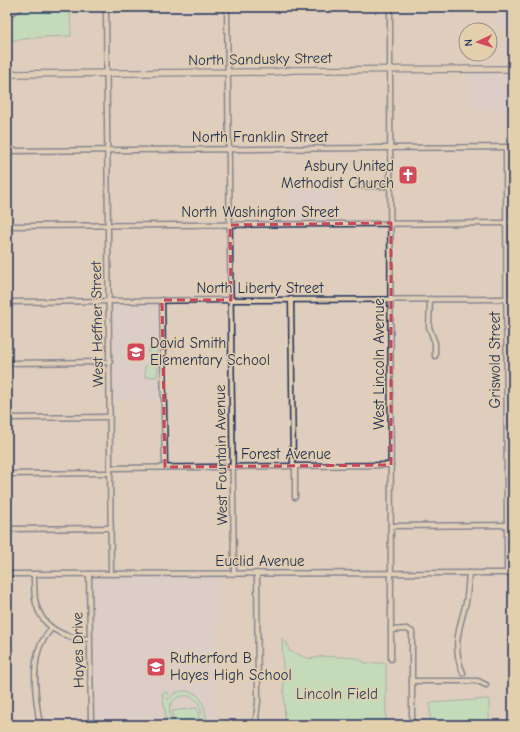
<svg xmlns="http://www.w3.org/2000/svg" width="520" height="732" font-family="'Comic Neue',sans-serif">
  <rect width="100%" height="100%" fill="#dfcebd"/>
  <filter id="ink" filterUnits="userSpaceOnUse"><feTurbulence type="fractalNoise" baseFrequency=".025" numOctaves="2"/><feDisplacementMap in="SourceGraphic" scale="8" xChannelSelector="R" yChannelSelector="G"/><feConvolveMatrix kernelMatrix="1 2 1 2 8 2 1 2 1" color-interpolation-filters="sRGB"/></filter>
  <g filter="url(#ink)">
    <g fill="#d9cdd0">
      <path d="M499,7H513V110H470L469,67H509V28L499,27Z"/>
      <path d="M335,185V222H289V186Z"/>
      <path d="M160,304V400H113L111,305Z"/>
      <path d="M92,577H218L219,686L216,711L217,725H94Z"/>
    </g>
    <g fill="#a7e9b3" stroke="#618c88">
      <path d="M27,7H70L71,36L43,37L7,41V17Z"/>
      <path d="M157,347V361H149V348Z"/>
      <path d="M149,362H158L157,377H145V367Z"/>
      <path d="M282,638L287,643L289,651L310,659L323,656L357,658L365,663H386V724H392V725H285Z"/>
      <path d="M182,691C204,690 205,709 207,725H203C201,718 202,709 198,703C192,692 174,694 170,706C168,712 171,719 172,725H167L162,693L167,692L168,700L175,693Z"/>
      <path d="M489,699V725H430V703Z"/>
      <path d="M197,708L200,725H174L172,711Z"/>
    </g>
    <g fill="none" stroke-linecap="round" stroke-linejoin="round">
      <g stroke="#1b2f5e" stroke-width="7">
        <g id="street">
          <path d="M106,7L111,574"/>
          <path d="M227,7L234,573"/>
          <path d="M390,7L391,659"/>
          <path d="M506,147L507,573"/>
          <path d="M7,151L513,147"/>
          <path d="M359,186H391"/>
          <path d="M7,226L513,223"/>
          <path d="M291,299L293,466"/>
          <path d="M430,299L429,327L435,343V356"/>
          <path d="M162,300L165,467"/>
          <path d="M7,302L231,300L513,299"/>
          <path d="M7,363L110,362"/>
          <path d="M7,418L110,417"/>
          <path d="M295,466V497"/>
          <path d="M110,468L391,465"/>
          <path d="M7,474L110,473"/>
          <path d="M391,526L513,525"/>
          <path d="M7,529L111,528"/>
          <path d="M257,573L258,702L256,718L260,725"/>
          <path d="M7,574L513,573"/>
          <path d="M34,574C34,582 34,591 35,599C40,627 63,639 90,639"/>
          <path d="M89,574L91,725"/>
          <path d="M391,630L407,629L412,632V718"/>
          <path d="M511,642L513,639"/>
          <path d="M463,673C451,645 460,628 466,602C468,592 468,583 469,573"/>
          <path d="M412,681H478L486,685"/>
          <path d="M40,725C36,702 31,668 40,646C43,639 47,634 52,628"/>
          <path d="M252,725L256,718"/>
        </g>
      </g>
      <g stroke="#1b2f5e" stroke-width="8">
        <path id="secondary" d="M7,74L274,72L293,70L513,69"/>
      </g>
      <g stroke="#1b2f5e" stroke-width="10">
        <path id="highway" d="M7,13L19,7"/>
      </g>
      <use href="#street" stroke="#e4cfad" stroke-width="4"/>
      <use href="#secondary" stroke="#e4cfad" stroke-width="5.5"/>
      <use href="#highway" stroke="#e4cfad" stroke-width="7"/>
    </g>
  </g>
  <path d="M0 0H520V732H0ZM391,223V465L165,467L162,300H231L230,225Z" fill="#dfcebd" fill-opacity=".55" fill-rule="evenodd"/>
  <path fill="none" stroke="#c8485b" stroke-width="3" stroke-dasharray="8 5" stroke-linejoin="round" d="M391,223V465L165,467L162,300H231L230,225Z"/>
  <defs>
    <g id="church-square" transform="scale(1)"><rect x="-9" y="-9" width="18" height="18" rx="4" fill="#d1495b" stroke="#e4cfad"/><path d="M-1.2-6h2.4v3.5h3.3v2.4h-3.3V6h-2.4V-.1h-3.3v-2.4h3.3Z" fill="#fff"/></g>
    <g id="school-square" transform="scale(1)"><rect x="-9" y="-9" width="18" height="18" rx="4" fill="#d1495b" stroke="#e4cfad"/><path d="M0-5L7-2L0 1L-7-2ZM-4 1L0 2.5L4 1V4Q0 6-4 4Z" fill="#fff"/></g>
  </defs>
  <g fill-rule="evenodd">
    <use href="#church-square" x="408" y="175"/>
    <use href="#school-square" x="136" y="352"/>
    <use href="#school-square" x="156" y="667"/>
  </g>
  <g text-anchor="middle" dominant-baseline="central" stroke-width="3" stroke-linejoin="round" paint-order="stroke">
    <g font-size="15" fill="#1b2f5e" stroke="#e4cfad">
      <text transform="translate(260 59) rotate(-1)">North Sandusky Street</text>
      <text x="260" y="137">North Franklin Street</text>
      <text x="260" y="212">North Washington Street</text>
      <text x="260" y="288">North Liberty Street</text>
      <text transform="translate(97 324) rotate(-91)">West Heffner Street</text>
      <text transform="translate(495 360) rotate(-90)">Griswold Street</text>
      <text transform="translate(379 364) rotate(-90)">West Lincoln Avenue</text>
      <text x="286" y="454">Forest Avenue</text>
      <text transform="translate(221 455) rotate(-91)">West Fountain Avenue</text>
      <text x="260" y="561">Euclid Avenue</text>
      <text transform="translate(78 650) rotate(-91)">Hayes Drive</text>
    </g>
    <g font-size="15" fill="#1b2f5e" stroke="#e4cfad" text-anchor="start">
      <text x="394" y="166" text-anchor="end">Asbury United<tspan x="394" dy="17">Methodist Church</tspan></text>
      <text x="150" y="343">David Smith<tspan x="150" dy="17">Elementary School</tspan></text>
      <text x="170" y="658">Rutherford B<tspan x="170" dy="17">Hayes High School</tspan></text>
    </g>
    <g font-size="15" fill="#294266" stroke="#e4cfad">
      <text x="337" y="694">Lincoln Field</text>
    </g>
  </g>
  <rect width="520" height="732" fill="none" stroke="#e4cfad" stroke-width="24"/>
  <rect x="12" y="12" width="496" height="708" fill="none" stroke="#1b2f5e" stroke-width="1.5" filter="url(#ink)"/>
  <g transform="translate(478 42) rotate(266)"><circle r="19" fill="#e4cfad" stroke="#948f8d"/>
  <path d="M0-3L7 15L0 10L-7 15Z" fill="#d1495b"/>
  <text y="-6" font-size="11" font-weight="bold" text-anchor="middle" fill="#1b2f5e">N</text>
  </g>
</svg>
